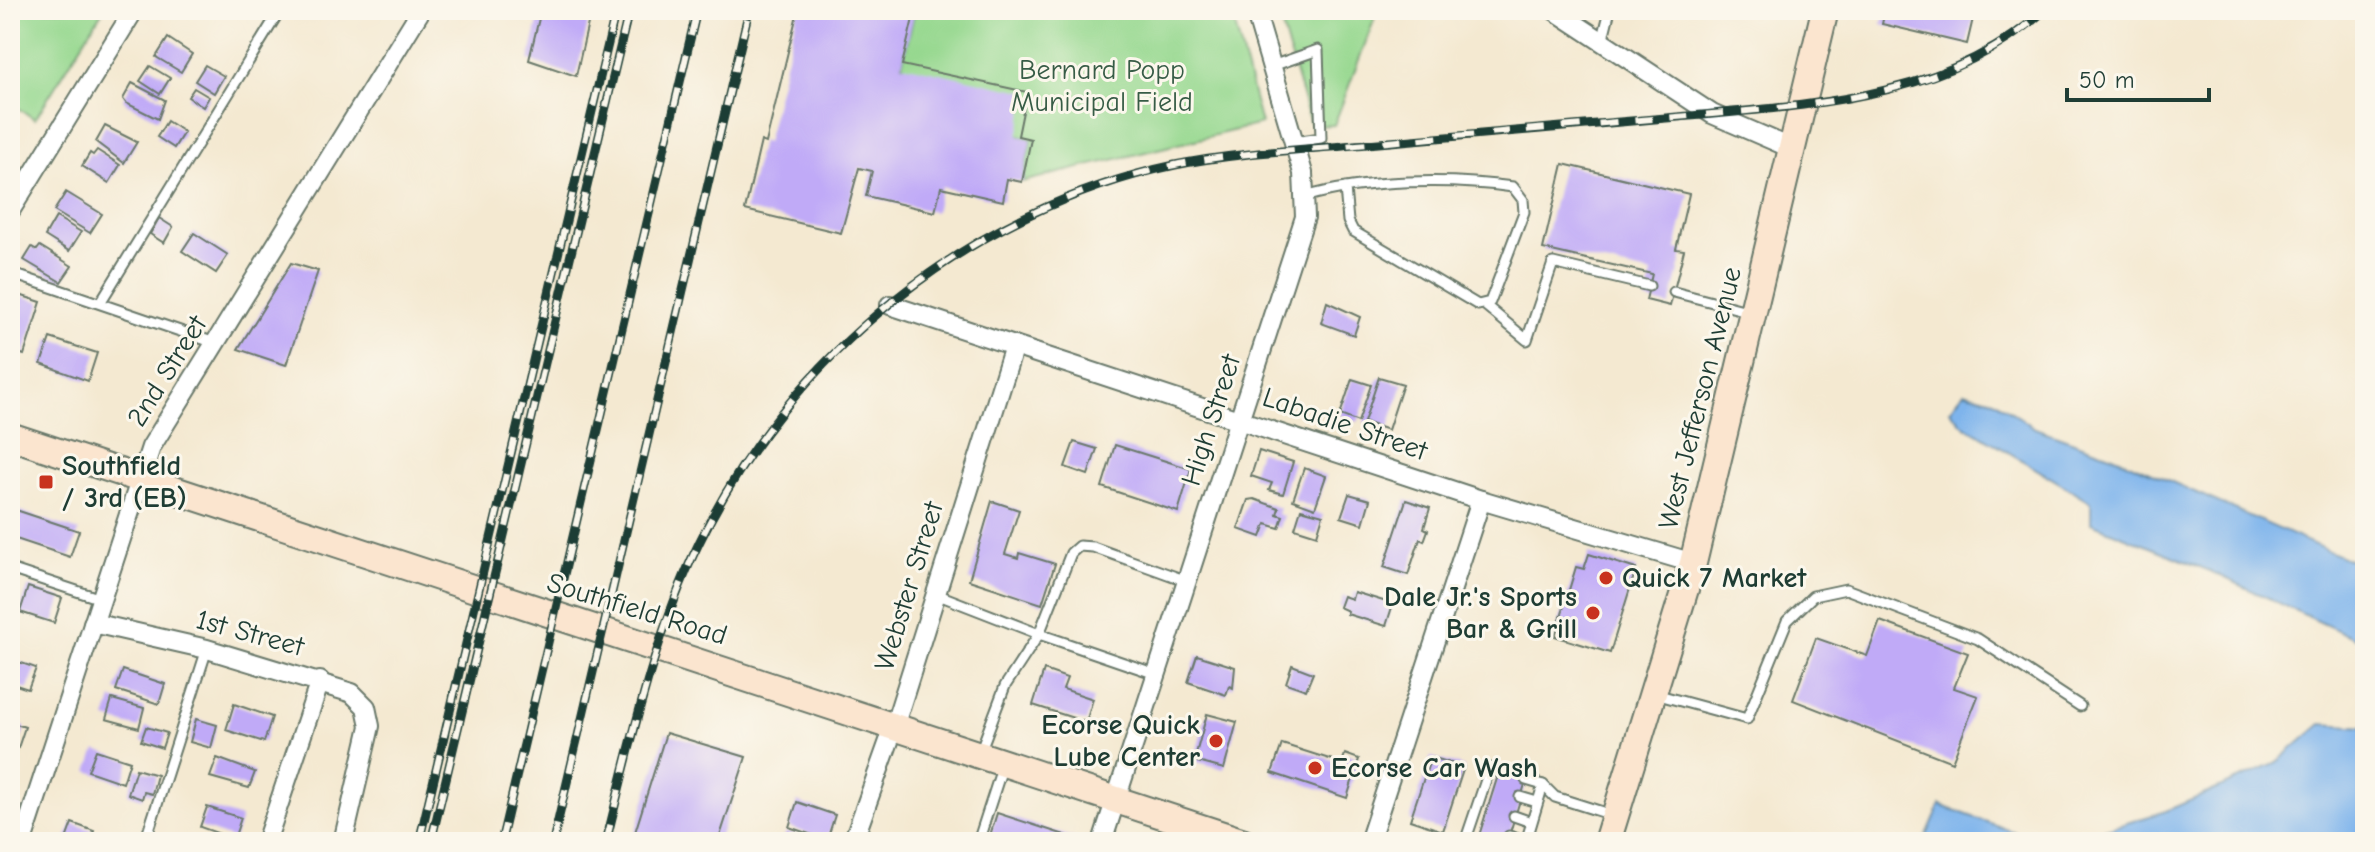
<svg xmlns="http://www.w3.org/2000/svg" width="2375" height="852" font-family="'Comic Neue',sans-serif">
  <rect width="100%" height="100%" fill="#fbf7ec"/>
  <filter id="ink" filterUnits="userSpaceOnUse"><feTurbulence type="fractalNoise" baseFrequency=".0125" numOctaves="2"/><feDisplacementMap in="SourceGraphic" scale="16" xChannelSelector="R" yChannelSelector="G"/><feConvolveMatrix kernelMatrix="1 2 1 2 8 2 1 2 1" color-interpolation-filters="sRGB"/></filter>
  <filter id="wash" filterUnits="userSpaceOnUse"><feTurbulence type="fractalNoise" baseFrequency=".006" numOctaves="4" result="noise"/><feDisplacementMap in="SourceGraphic" scale="32" xChannelSelector="R" yChannelSelector="G"/><feGaussianBlur stdDeviation="1.8" result="paint"/><feColorMatrix in="noise" values="0 0 0 0 0 0 0 0 0 0 0 0 0 0 0 0 0 1.4 0 .05"/><feComposite in="paint" operator="in"/></filter>
  <g filter="url(#wash)">
    <rect width="100%" height="100%" fill="#f4e9d1"/>
    <g fill="#96d88f" stroke="#5a8a62" stroke-width="2">
      <path d="M10,10H103L35,119L10,103Z"/>
      <path d="M915,10H1231L1261,124L1022,182L1031,139L1018,136L902,65Z"/>
      <path d="M1277,10H1378L1334,125L1311,126Z"/>
    </g>
    <g fill="#7eb4ec" stroke="#4e7890" stroke-width="2">
      <path d="M1964,392L1994,400L2035,428L2113,456L2365,567V643L2210,571L2091,523V502L1962,424L1950,410Z"/>
      <path d="M2321,724L2365,727V842H2084L2087,835L2166,811L2275,764Z"/>
      <path d="M1940,805L2042,842H1924Z"/>
    </g>
    <g id="blocks">
      <g fill="#c0aaf7">
        <path d="M541,10H591L576,76L529,60Z"/>
        <path d="M798,10H915L902,65L1027,92L1018,136L1031,139L1022,182L1007,179L1003,201L941,187L935,212L866,196L872,171L859,168L841,233L745,210L761,141L766,143Z"/>
        <path d="M1885,10H1975L1967,44L1882,24Z"/>
        <path d="M168,38L192,54L181,72L156,57Z"/>
        <path d="M205,65L224,76L214,93L195,81Z"/>
        <path d="M150,66L170,78L160,94L140,81Z"/>
        <path d="M132,83L165,100L158,119L126,103L123,99Z"/>
        <path d="M194,88L209,97L203,107L188,97Z"/>
        <path d="M167,121L184,132L174,148L157,137Z"/>
        <path d="M105,126L137,142L124,163L96,142Z"/>
        <path d="M97,150L120,165L109,183L82,166L90,153L93,155Z"/>
        <path d="M1563,164L1689,194L1676,249L1684,250L1670,306L1646,300L1652,274L1543,249Z"/>
        <path d="M66,192L102,214L90,233L54,211Z"/>
        <path d="M56,217L81,232L69,251L45,236Z"/>
        <path d="M159,218L173,227L164,243L150,234Z"/>
        <path d="M194,233L228,255L216,273L182,251Z"/>
        <path d="M40,246L72,266L61,282L24,260L32,247L37,250Z"/>
        <path d="M291,263L318,271L286,365L238,349Z"/>
        <path d="M10,292L41,302L24,355L10,350Z"/>
        <path d="M1327,302L1360,317L1354,335L1321,323Z"/>
        <path d="M50,338L97,353L88,381L41,364Z"/>
        <path d="M1379,377L1403,384L1388,430L1364,422Z"/>
        <path d="M1352,379L1371,385L1358,422L1340,415Z"/>
        <path d="M1074,442L1097,449L1088,475L1065,467Z"/>
        <path d="M1115,445L1191,469L1178,512L1102,487Z"/>
        <path d="M1259,451L1293,462L1283,494L1269,490L1272,483L1251,476Z"/>
        <path d="M1304,468L1326,476L1315,508L1293,500Z"/>
        <path d="M1349,494L1370,500L1363,524L1341,517Z"/>
        <path d="M1254,499L1279,508L1277,514L1283,516L1279,528L1266,524L1261,537L1238,529L1248,500Z"/>
        <path d="M1406,500L1430,508L1424,528L1428,530L1424,541L1420,539L1408,575L1384,567Z"/>
        <path d="M992,501L1019,510L1005,554L1018,558L1019,553L1055,564L1042,604L969,580Z"/>
        <path d="M10,508L79,531L70,557L10,537Z"/>
        <path d="M1301,509L1323,515L1317,535L1295,528Z"/>
        <path d="M1589,554L1636,569L1610,653L1555,636L1576,567L1584,569Z"/>
        <path d="M28,587L62,598L54,623L20,612Z"/>
        <path d="M1354,592L1393,604L1386,626L1347,614L1348,611L1339,607L1343,596L1352,599Z"/>
        <path d="M1880,621L1968,653L1954,688L1978,696L1952,762L1793,700L1816,638L1867,656Z"/>
        <path d="M1197,655L1235,667L1233,688L1229,686L1226,695L1188,682Z"/>
        <path d="M10,659L36,668L28,689L10,683Z"/>
        <path d="M1292,665L1313,673L1306,690L1286,683Z"/>
        <path d="M123,670L165,684L159,704L116,690Z"/>
        <path d="M1044,670L1067,678L1063,689L1093,699L1086,722L1033,705Z"/>
        <path d="M112,699L144,708L139,728L106,719Z"/>
        <path d="M234,704L272,717L264,742L226,730Z"/>
        <path d="M1207,714L1237,722L1224,769L1194,761Z"/>
        <path d="M196,719L217,725L211,748L190,742Z"/>
        <path d="M10,722L25,727L18,748L13,746L11,750L17,752L11,771Z"/>
        <path d="M146,727L167,733L162,748L141,741Z"/>
        <path d="M666,733L746,757L718,842H632Z"/>
        <path d="M1282,744L1342,763L1345,754L1359,759L1347,798L1272,773Z"/>
        <path d="M96,750L130,761L123,783L88,771Z"/>
        <path d="M1431,757L1464,767L1443,831L1410,820Z"/>
        <path d="M217,758L255,772L249,788L210,777Z"/>
        <path d="M136,769L157,775L152,794L144,792L142,799L128,794Z"/>
        <path d="M1500,769L1527,778L1507,842H1477Z"/>
        <path d="M797,802L835,815L827,840L789,827Z"/>
        <path d="M207,807L241,818L234,839L200,827Z"/>
        <path d="M997,813L1077,839L1076,842H988Z"/>
        <path d="M72,823L94,831L90,842H65Z"/>
        <path d="M786,832L817,841V842H783Z"/>
      </g>
    </g>
  </g>
  <g filter="url(#ink)">
    <use href="#blocks" fill-opacity="0" stroke="#6a796b" stroke-width="2"/>
    <g fill="none" stroke-linecap="round" stroke-linejoin="round">
      <g stroke="#6a796b" stroke-width="13">
        <g id="lane">
          <path d="M1602,42L1610,10"/>
          <path d="M1272,66L1318,50L1321,138L1294,142"/>
          <path d="M1305,197C1365,179 1451,178 1513,187L1523,200L1524,212L1490,302L1478,305L1353,231L1348,221L1345,188"/>
          <path d="M10,273L215,343"/>
          <path d="M1674,292L1751,312"/>
          <path d="M100,303L280,10"/>
          <path d="M1486,306L1527,340L1553,263L1649,286"/>
          <path d="M10,569L101,599"/>
          <path d="M936,594L1039,634L1005,686L980,752"/>
          <path d="M1156,674L1039,634L1071,553L1079,546L1093,547L1187,581"/>
          <path d="M1655,694L1747,719L1787,621L1813,596L1846,589L1978,639L2080,706"/>
          <path d="M1526,780L1543,785L1555,797L1612,815"/>
          <path d="M1520,797L1537,802"/>
          <path d="M1514,816L1531,822"/>
          <path d="M1509,836L1526,841"/>
          <path d="M145,842L207,649"/>
          <path d="M978,842L1003,765"/>
          <path d="M1441,842H1442"/>
          <path d="M1465,842L1490,768L1499,772"/>
          <path d="M1526,842L1543,785"/>
        </g>
      </g>
      <g stroke="#6a796b" stroke-width="22">
        <g id="street">
          <path d="M1554,10L1712,114L1793,149"/>
          <path d="M10,211L134,10"/>
          <path d="M890,305L1481,500L1693,563"/>
          <path d="M93,623L207,649L352,693L366,707L370,726L343,842"/>
          <path d="M22,842L151,447L421,10"/>
          <path d="M266,842L320,681"/>
          <path d="M853,842L894,727L1014,346"/>
          <path d="M1102,842L1305,217L1303,173L1255,10"/>
          <path d="M1369,842L1481,500"/>
        </g>
      </g>
      <g stroke="#6a796b" stroke-width="30">
        <g id="secondary">
          <path d="M10,436L1244,842"/>
          <path d="M1607,842L1693,563L1825,10"/>
        </g>
      </g>
      <use href="#lane" stroke="#fff" stroke-width="9"/>
      <use href="#street" stroke="#fff" stroke-width="18"/>
      <use href="#secondary" stroke="#fbe5cf" stroke-width="26"/>
      <g stroke="#1f3d34" stroke-width="9">
        <g id="rail">
          <path d="M419,842L616,10"/>
          <path d="M431,842L629,10"/>
          <path d="M501,842L697,10"/>
          <path d="M553,842L749,10"/>
          <path d="M606,842C631,742 654,636 699,543C789,356 971,208 1175,165C1238,152 1303,150 1367,144C1475,134 1582,125 1689,116C1813,105 1947,99 2045,10"/>
        </g>
      </g>
      <use href="#rail" stroke="#fbf7ec" stroke-width="6" stroke-dasharray="18" stroke-linecap="butt"/>
    </g>
  </g>
  <g fill="#c8321e" stroke="#fbf7ec" stroke-width="3">
    <rect x="38" y="474" width="16" height="16" rx="4"/>
    <circle cx="1606" cy="578" r="8"/>
    <circle cx="1593" cy="613" r="8"/>
    <circle cx="1216" cy="741" r="8"/>
    <circle cx="1315" cy="768" r="8"/>
  </g>
  <g text-anchor="middle" dominant-baseline="central" stroke-width="6" stroke-linejoin="round" paint-order="stroke">
    <g font-size="28" fill="#375c46" stroke="#fbf7ec">
      <text x="1102" y="70">Bernard Popp<tspan x="1102" dy="32">Municipal Field</tspan></text>
    </g>
    <g font-size="28" fill="#1f3d34" stroke="#fbf7ec">
      <text transform="translate(167 371) rotate(-58)">2nd Street</text>
      <text transform="translate(1700 398) rotate(-76)">West Jefferson Avenue</text>
      <text transform="translate(1211 420) rotate(-72)">High Street</text>
      <text transform="translate(1345 424) rotate(19)">Labadie Street</text>
      <text transform="translate(909 586) rotate(-73)">Webster Street</text>
      <text transform="translate(637 609) rotate(17)">Southfield Road</text>
      <text transform="translate(250 633) rotate(15)">1st Street</text>
    </g>
    <g font-size="28" font-weight="bold" fill="#1f3d34" stroke="#fbf7ec" text-anchor="start">
      <text x="62" y="466">Southfield<tspan x="62" dy="32">/ 3rd (EB)</tspan></text>
      <text x="1622" y="578">Quick 7 Market</text>
      <text x="1577" y="597" text-anchor="end">Dale Jr.'s Sports<tspan x="1577" dy="32">Bar &amp; Grill</tspan></text>
      <text x="1200" y="725" text-anchor="end">Ecorse Quick<tspan x="1200" dy="32">Lube Center</tspan></text>
      <text x="1331" y="768">Ecorse Car Wash</text>
    </g>
  </g>
  <rect width="2375" height="852" fill="none" stroke="#fbf7ec" stroke-width="40"/>
  <path d="M2067 88v12h142v-12" fill="none" stroke="#1f3d34" stroke-width="4"/>
  <text x="2079" y="88" font-size="24" fill="#1f3d34" stroke="#fbf7ec" stroke-width="6" paint-order="stroke">50 m</text>
</svg>
